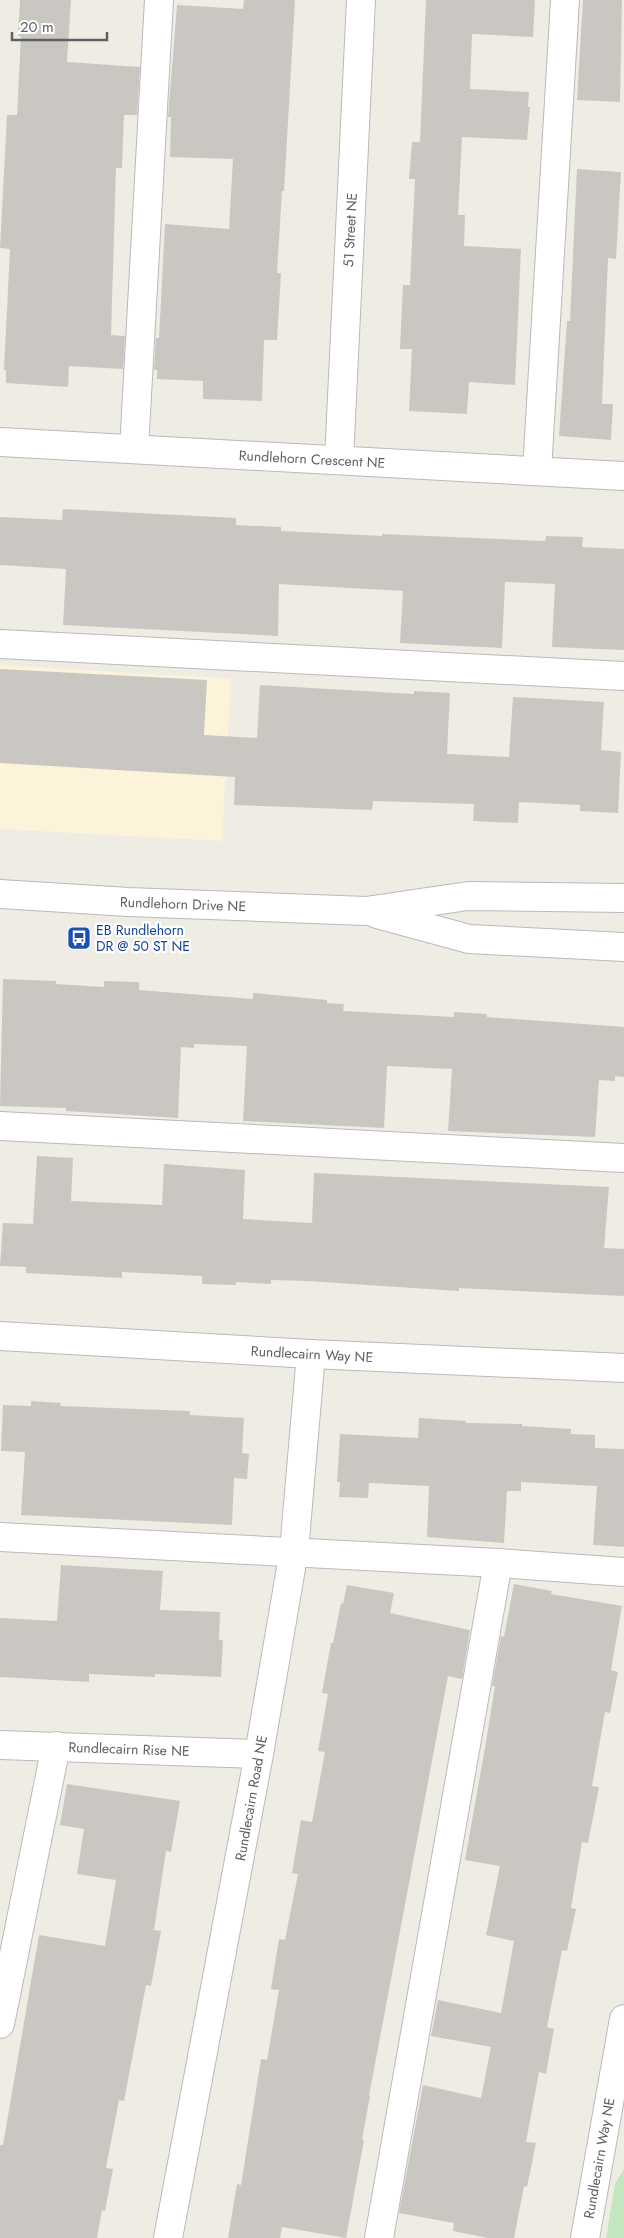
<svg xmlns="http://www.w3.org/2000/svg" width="624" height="2238" font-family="Jost,sans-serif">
  <rect width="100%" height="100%" fill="#efece4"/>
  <path fill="#fdf3db" d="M0,665L231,679L222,841L0,829Z"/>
  <path fill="#c3e6c1" d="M624,2169V2238H606L615,2184Z"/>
  <g fill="#cac7c2">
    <path d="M20,0H71L67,62L140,67L137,115H124L122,168H116L111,335L125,336L123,369L69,366L68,387L6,383V370H4L10,249L0,248L7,115H17L21,36H18Z"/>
    <path d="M244,0H295L284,191H282L277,273H281L277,340H264L262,401L203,399V381L157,379V370H154L156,338H159L165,224L229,229L233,159L170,157L171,117H168L177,5L243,9Z"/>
    <path d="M426,0H535L533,37L472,34L470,89L529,92L528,107H530L527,140L462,137L458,215H465L464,246L521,249L515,385L469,382L467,414L409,411L412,349H400L403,285H410L415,179H409L412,142H420Z"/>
    <path d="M583,0H622L620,102L577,100Z"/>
    <path d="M577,169L621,172L616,259L608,258L602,404H613L611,440L559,436L567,321H570Z"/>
    <path d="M63,509L236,518V525L281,527V531L382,536V534L545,541L546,536L583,537L582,547L624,549V650L552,647L555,584L505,582L502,648L400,643L403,591L279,584L278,636L63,625L66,569L0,565V517L62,520Z"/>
    <path d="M0,669L207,680L204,735L257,738L260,685L414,694V691L450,693L447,754L509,757L513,697L604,702L601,750L621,752L618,813L580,811V805L519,802L518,823L473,821L474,804L373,801L372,810L234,805L235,777L0,763Z"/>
    <path d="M3,979L56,981V984L104,987V981L139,982V990L253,999V993L327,1000V1003L344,1004L343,1011L454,1017V1012L487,1014V1017L624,1027V1077L615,1076V1081L599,1080L595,1137L448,1131L452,1069L387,1066L384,1128L243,1121L247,1046L194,1044V1048L181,1047L178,1118L66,1111V1108L0,1106Z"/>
    <path d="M37,1156L73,1158L71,1201L162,1205L164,1164L245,1170L243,1219L312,1223L314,1173L609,1187L604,1248L624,1249V1296L459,1288V1291L307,1281L271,1280V1284L236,1282V1285L202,1284V1276L122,1272V1278L26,1273V1267L0,1266L3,1223L33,1224Z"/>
    <path d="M31,1401L61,1403L60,1406L190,1411V1415L244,1418L242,1453L249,1454L247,1479L234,1478L232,1525L21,1515L25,1452L1,1451L3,1405L31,1406Z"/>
    <path d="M419,1418L466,1421V1423L522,1424V1426L571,1429V1434L595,1435V1448L624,1449V1547L593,1545L597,1486L521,1482V1491H507L504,1543L427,1537L429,1486L369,1483L368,1498L339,1497L340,1482H337L340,1434L418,1438Z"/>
    <path d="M61,1565L163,1571L160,1610L220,1612L219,1640H223L221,1677L155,1674V1677L89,1674V1682L0,1677V1618L57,1621Z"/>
    <path d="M514,1584L552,1591L551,1594L622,1606L611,1670L618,1672L610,1713L605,1712L592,1786L599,1787L588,1843L582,1842L571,1908L576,1909L567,1951L562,1950L547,2027L554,2029L546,2074L539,2072L526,2142L536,2143L527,2187L524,2186L514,2238H488L453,2231L454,2223L399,2213L423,2085L481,2098L491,2047L431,2036L438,2000L501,2013L514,1941L486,1935L500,1866L465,1860L486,1742L495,1686H492L501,1636L504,1637Z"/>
    <path d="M347,1585L394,1593L390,1613L470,1630L462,1679L448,1676L369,2096H370L362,2139L364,2140L346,2238L282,2227L280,2238H228L237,2184L241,2185L261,2059L267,2060L279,1990L271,1989L279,1939L285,1940L298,1874L292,1873L301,1820L312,1822L325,1752L318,1751L328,1694L322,1693L331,1643H333L341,1603L343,1604Z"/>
    <path d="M67,1784L180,1801L171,1852L166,1851L154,1930L161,1931L151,1986L146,1985L124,2101L119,2100L106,2168L113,2169L105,2211L102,2210L97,2238H0V2145H3L39,1935L105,1946L116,1880L77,1874L84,1829L60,1825Z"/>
  </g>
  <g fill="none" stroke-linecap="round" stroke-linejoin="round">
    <g stroke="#b7babe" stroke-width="30">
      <g id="minor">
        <path d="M0,442L624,476"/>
        <path d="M134,449L159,0"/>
        <path d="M339,460L361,0"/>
        <path d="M537,471L565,0"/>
        <path d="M0,644L624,676"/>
        <path d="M0,894L128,902L366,911L468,896L624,898"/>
        <path d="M377,914L469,939L624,947"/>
        <path d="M0,1126L624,1158"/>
        <path d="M0,1336L311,1354L624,1368"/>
        <path d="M0,1537L498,1563"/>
        <path d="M0,1745L259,1754"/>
        <path d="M0,2024L56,1746"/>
        <path d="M168,2238L259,1754L294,1551L311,1354"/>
        <path d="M379,2238L498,1563L624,1572"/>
        <path d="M585,2238L624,2019"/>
      </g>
    </g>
    <use href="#minor" stroke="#fff" stroke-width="28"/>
  </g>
  <defs>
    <g id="bus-square" transform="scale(1.25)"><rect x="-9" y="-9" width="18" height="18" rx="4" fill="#1a4fb4" stroke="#fff"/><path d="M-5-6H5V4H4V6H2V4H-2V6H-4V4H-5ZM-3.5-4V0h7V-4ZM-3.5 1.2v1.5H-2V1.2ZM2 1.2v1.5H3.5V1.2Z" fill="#fff"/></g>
  </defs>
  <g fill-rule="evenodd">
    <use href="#bus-square" x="79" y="938"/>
  </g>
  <g text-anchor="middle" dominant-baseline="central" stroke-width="4.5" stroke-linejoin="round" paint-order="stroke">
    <g font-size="14" fill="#5c6165" stroke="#fff">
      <text transform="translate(350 230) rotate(-87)">51 Street NE</text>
      <text transform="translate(312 459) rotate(3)">Rundlehorn Crescent NE</text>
      <text transform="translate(183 904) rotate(2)">Rundlehorn Drive NE</text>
      <text transform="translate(312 1354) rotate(3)">Rundlecairn Way NE</text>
      <text transform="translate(129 1749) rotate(2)">Rundlecairn Rise NE</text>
      <text transform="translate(251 1798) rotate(-80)">Rundlecairn Road NE</text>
      <text transform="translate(599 2158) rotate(-80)">Rundlecairn Way NE</text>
    </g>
    <g font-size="14" fill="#164399" stroke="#fff" text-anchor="start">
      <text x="96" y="930">EB Rundlehorn<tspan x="96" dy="16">DR @ 50 ST NE</tspan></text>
    </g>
  </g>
  <path d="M12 32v8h95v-8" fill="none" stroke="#5c6165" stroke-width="2.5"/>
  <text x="20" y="32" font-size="15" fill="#5c6165" stroke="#ffffff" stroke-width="4" paint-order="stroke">20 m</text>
</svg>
